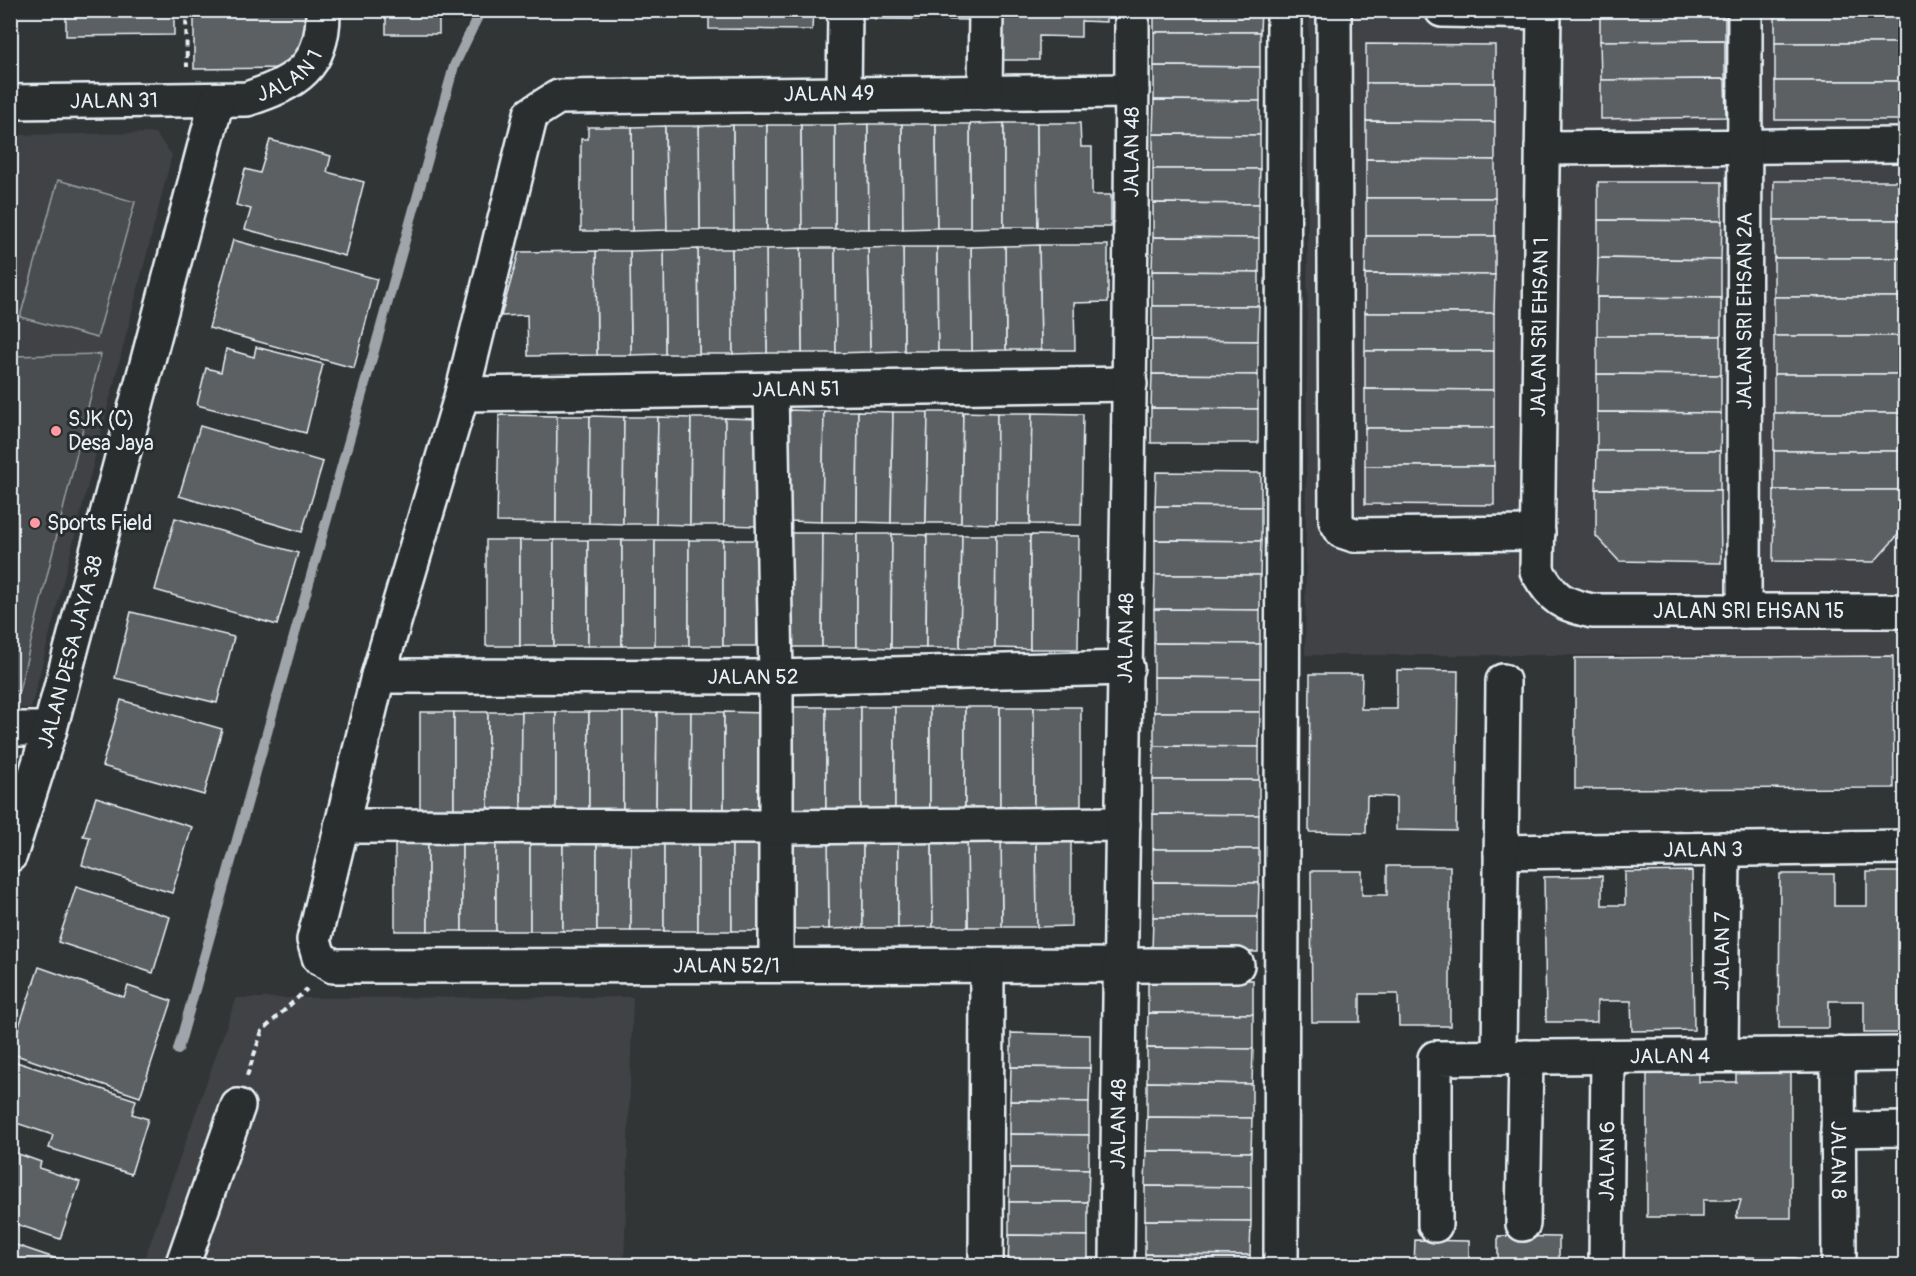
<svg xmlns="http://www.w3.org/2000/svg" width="1916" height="1276" font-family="Pangolin,sans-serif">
  <rect width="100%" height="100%" fill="#323536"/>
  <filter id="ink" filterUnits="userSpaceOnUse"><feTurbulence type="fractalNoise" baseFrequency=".0167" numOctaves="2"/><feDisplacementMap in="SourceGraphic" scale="12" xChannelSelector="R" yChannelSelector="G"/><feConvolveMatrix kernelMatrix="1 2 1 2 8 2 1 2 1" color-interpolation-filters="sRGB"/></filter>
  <g filter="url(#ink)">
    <g fill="#3f4244">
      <path d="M1309,11H1905V655H1305Z"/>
      <path d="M155,133L172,155L31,708H10V135Z"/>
      <path d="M633,997L624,1265L142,1266L236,998Z"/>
    </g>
    <g fill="#494d4f" stroke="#989fa4" stroke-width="1.5">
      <path d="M58,180L135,202L97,338L20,317Z"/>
      <path d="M101,354L19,691H11V356Z"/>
    </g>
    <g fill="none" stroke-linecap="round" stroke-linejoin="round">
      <path stroke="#9fa5aa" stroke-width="10" d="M178,1050L454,66L481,10"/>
    </g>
    <g fill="#5c6063" stroke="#e8f1f8" stroke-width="1.5">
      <path d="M66,10H174V35L66,36Z"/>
      <path d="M194,10H307V42L281,68L194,69Z"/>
      <rect x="386" y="10" width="53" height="24"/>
      <path d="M709,10H813L812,30L709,29Z"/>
      <path d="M875,10H978V20L875,19Z"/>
      <path d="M1003,10H1106V22L1081,21V37L1039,36V60H1002Z"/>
      <path d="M1154,10H1261L1260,32H1154Z"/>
      <path d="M1600,10H1725V40L1600,41Z"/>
      <rect x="1775" y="10" width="131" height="33"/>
      <path d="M1154,32H1260V67L1154,66Z"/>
      <path d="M1725,40V79L1601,80L1600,41Z"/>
      <rect x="1775" y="43" width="131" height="38"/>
      <path d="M1366,44L1495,45V83H1366Z"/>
      <path d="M1154,66L1260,67V101L1154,100Z"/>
      <path d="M1725,79L1726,117L1601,119V80Z"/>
      <rect x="1775" y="81" width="131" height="39"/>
      <path d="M1366,83H1495V122L1366,121Z"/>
      <path d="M1154,100L1260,101V135L1153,134Z"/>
      <path d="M1366,121L1495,122V160L1366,159Z"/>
      <path d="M1004,123V227L970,228V124Z"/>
      <path d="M1004,123H1037L1038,227H1004Z"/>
      <path d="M1037,123H1080L1081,147H1092V195H1111V227H1038Z"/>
      <path d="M868,124L869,229H835V125Z"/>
      <path d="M868,124H902L903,229H869Z"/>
      <path d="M902,124H936L937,228L903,229Z"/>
      <path d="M936,124H970V228H937Z"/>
      <path d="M733,125L734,230H700L699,126Z"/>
      <path d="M733,125H767V230H734Z"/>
      <path d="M767,125H801L802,229L767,230Z"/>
      <path d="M801,125H835V229H802Z"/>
      <path d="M665,126L667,230L632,231V127Z"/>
      <path d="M665,126H699L700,230H667Z"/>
      <path d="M588,127H632V231H581V139H588Z"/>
      <path d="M1153,134L1260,135V169H1153Z"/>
      <path d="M270,140L331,156L327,172L364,182L345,256L245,229L251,209L236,205L245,169L260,173Z"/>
      <path d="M1366,159L1495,160V198H1366Z"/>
      <path d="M1153,169H1260L1259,204L1153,203Z"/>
      <rect x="1774" y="181" width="130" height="39"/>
      <path d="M1598,182H1722V221L1598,220Z"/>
      <rect x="1366" y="198" width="129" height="38"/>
      <path d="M1153,203L1259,204V238L1153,237Z"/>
      <path d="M1598,220L1722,221L1721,260L1598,258Z"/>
      <rect x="1774" y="220" width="130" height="38"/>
      <path d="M1366,236H1495V275L1365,274Z"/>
      <path d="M1153,237L1259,238V272L1152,271Z"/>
      <path d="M233,240L377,279L354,368L209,328Z"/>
      <path d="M1039,245H1108V302L1074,303L1075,350H1041Z"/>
      <path d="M1039,245L1041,350H1006L1005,246Z"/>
      <path d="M1005,246L1006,350L972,351L971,247Z"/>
      <path d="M903,247H937L938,351H904Z"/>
      <path d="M903,247L904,351L870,352L868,248Z"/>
      <path d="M937,247H971L972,351H938Z"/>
      <path d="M801,248H835L836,353H802Z"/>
      <path d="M801,248L802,353H767L766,249Z"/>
      <path d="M835,248H868L870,352L836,353Z"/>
      <path d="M698,249H732L733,354H699Z"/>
      <path d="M698,249L699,354H665L664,250Z"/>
      <path d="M732,249H766L767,353L733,354Z"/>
      <path d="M664,250L665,354L631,355L630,251Z"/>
      <path d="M596,251H630L631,355H597Z"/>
      <path d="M596,251L597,355L528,356L527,315L501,316L519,252Z"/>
      <path d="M1598,258L1721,260V298L1597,297Z"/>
      <rect x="1774" y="258" width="130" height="39"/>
      <path d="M1152,271L1259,272V306H1152Z"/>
      <path d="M1365,274L1495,275L1494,313H1365Z"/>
      <path d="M1597,297L1721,298V336H1597Z"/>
      <rect x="1774" y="297" width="130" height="39"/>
      <path d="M1152,306H1259L1258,341L1152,340Z"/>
      <rect x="1365" y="313" width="129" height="38"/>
      <path d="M1597,336H1721V375L1597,374Z"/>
      <rect x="1774" y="336" width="130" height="38"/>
      <path d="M1152,340L1258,341V375L1152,374Z"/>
      <path d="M256,347L323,364L306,433L197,405L206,368L221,372L226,349L254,357Z"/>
      <path d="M1365,351H1494V390L1365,389Z"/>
      <path d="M1152,374L1258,375V409L1151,408Z"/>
      <path d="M1597,374L1721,375V413L1597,412Z"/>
      <rect x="1774" y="374" width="130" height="39"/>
      <path d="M1365,389L1494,390V428H1365Z"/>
      <path d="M1151,408L1258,409V443H1151Z"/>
      <path d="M789,410L824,411L822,522L788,521Z"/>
      <path d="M824,411H858L857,522H822Z"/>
      <path d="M858,411L893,412L891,523L857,522Z"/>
      <path d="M893,412H928L926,523H891Z"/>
      <path d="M928,412H963L961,523H926Z"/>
      <path d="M963,412L997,413L996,524L961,523Z"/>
      <path d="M1597,412L1721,413L1720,451H1597Z"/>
      <path d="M997,413H1032L1030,524H996Z"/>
      <path d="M1032,413L1083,414L1081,525L1030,524Z"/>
      <rect x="1774" y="413" width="130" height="38"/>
      <path d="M499,415L557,416L556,523L497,522Z"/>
      <path d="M557,416H590L589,523H556Z"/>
      <path d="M590,416L624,417L623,524L589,523Z"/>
      <path d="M624,417H658L656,524H623Z"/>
      <path d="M658,417L691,418L690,525L656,524Z"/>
      <path d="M691,418H725L724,525H690Z"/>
      <path d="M725,418L759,419L757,526L724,525Z"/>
      <path d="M200,426L323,462L302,532L179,496Z"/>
      <rect x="1365" y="428" width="129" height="38"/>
      <path d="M1597,451H1720V490L1596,489Z"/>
      <rect x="1774" y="451" width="130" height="39"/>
      <path d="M1365,466H1494V505L1365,504Z"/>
      <path d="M1156,472L1261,473V507L1155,506Z"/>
      <path d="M1596,489L1720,490L1721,563L1619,561L1596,536Z"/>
      <path d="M1774,490H1904L1905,527L1874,562L1773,561Z"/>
      <path d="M1155,506L1261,507V541L1155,540Z"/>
      <path d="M175,518L298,553L277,625L155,590Z"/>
      <path d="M788,533H823L822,647H787Z"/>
      <path d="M823,533L857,534V647H822Z"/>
      <path d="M857,534H892L891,648L857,647Z"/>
      <path d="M892,534L927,535L926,648H891Z"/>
      <path d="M927,535H962L960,648H926Z"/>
      <path d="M962,535H996L995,648H960Z"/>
      <path d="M996,535H1030V649L995,648Z"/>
      <path d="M1030,535L1079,536L1078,649H1030Z"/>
      <rect x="486" y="540" width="34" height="106"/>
      <rect x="520" y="540" width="34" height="106"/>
      <rect x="554" y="540" width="34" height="106"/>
      <rect x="588" y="540" width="34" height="106"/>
      <rect x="622" y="540" width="33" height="106"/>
      <rect x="655" y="540" width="34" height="106"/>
      <rect x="689" y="540" width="34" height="106"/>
      <rect x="723" y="540" width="34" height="106"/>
      <path d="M1155,540L1261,541L1260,575H1155Z"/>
      <path d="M1155,575H1260V610L1154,609Z"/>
      <path d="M1154,609L1260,610V644L1154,643Z"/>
      <path d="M131,612L234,637L217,703L115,678Z"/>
      <path d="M1154,643L1260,644V678L1154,677Z"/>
      <path d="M1893,656L1894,788L1575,789V658Z"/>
      <path d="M1397,670L1458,671L1456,831L1396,830V797L1367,796L1366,833L1309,832L1310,674H1362L1361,709H1397Z"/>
      <path d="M1154,677L1260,678V712H1154Z"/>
      <path d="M121,700L222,729L204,795L102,766Z"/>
      <rect x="791" y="707" width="35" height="108"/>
      <rect x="826" y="707" width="35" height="108"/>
      <rect x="861" y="707" width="34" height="108"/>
      <rect x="895" y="707" width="35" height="108"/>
      <rect x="930" y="707" width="35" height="108"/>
      <rect x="965" y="707" width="35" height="108"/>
      <rect x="1000" y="707" width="34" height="108"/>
      <rect x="1034" y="707" width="47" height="108"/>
      <rect x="420" y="712" width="34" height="107"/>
      <rect x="454" y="712" width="34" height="107"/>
      <path d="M488,712H522L521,819H488Z"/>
      <path d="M522,712H556V819H521Z"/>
      <rect x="556" y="712" width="33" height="107"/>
      <rect x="589" y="712" width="34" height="107"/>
      <path d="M623,712H657L656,819H623Z"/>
      <path d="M657,712H691L690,820L656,819Z"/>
      <path d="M691,712H724V820H690Z"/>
      <path d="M724,712L768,713L767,820H724Z"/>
      <path d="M1154,712H1260L1259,747L1154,746Z"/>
      <path d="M1154,746L1259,747V780H1153Z"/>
      <path d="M1153,780H1259V815L1153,814Z"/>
      <path d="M96,797L192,827L172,893L82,865L90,837L83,836Z"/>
      <path d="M1153,814L1259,815V849H1153Z"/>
      <path d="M1001,833H1036L1037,927H1002Z"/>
      <path d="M1001,833L1002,927H968L967,834Z"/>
      <path d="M1036,833H1071V926L1037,927Z"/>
      <path d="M828,834H863V928L829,929Z"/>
      <path d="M828,834L829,929H794L793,835Z"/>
      <rect x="863" y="834" width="35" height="94"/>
      <path d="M898,834H932L933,927L898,928Z"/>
      <path d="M932,834H967L968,927H933Z"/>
      <rect x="395" y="842" width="33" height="89"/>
      <rect x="428" y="842" width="34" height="89"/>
      <rect x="462" y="842" width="34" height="89"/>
      <rect x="496" y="842" width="34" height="89"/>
      <rect x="530" y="842" width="33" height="89"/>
      <rect x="563" y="842" width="34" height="89"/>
      <rect x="597" y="842" width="34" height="89"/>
      <rect x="631" y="842" width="33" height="89"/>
      <rect x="664" y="842" width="34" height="89"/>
      <rect x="698" y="842" width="34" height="89"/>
      <rect x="732" y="842" width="34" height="89"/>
      <path d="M1153,849H1259V883L1153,882Z"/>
      <path d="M1387,866H1450V1026H1399L1398,994H1360V1022H1312L1311,871H1362V895H1387Z"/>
      <path d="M1692,871L1694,1030L1632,1031L1631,1001H1597V1022H1546L1544,877L1602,876V905H1625V872Z"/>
      <path d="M1867,872H1906V1033H1864V1001H1829V1028H1779L1780,874H1834V906H1867Z"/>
      <path d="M1153,882L1259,883L1258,917H1153Z"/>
      <path d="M76,887L170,917L153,973L58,942Z"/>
      <path d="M1153,917H1258V952L1152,951Z"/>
      <path d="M39,967L124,997L128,986L172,1001L140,1097L10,1053Z"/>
      <path d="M1148,979L1253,980V1014L1148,1013Z"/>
      <path d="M1148,1013L1253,1014V1049L1147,1048Z"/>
      <path d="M1011,1033L1090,1035V1068L1011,1067Z"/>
      <path d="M1147,1048L1253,1049L1252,1084L1147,1082Z"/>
      <path d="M10,1060L136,1100L132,1114L148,1119L131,1174L49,1148L53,1135L10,1121Z"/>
      <path d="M1011,1067L1090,1068L1089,1102L1010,1101Z"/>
      <path d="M1736,1069H1791V1218H1736L1741,1200H1703V1217H1647V1070H1699V1082H1736Z"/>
      <path d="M1147,1082L1252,1084V1118L1147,1117Z"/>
      <path d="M1010,1101L1089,1102V1135L1010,1134Z"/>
      <path d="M1147,1117L1252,1118L1251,1152L1146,1151Z"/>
      <path d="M1010,1134L1089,1135V1169L1010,1168Z"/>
      <path d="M10,1151L41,1162L39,1168L80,1182L60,1239L10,1222Z"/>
      <path d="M1146,1151L1251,1152V1187L1145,1186Z"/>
      <path d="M1010,1168L1089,1169L1088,1202H1009Z"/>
      <path d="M1145,1186L1251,1187V1221L1145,1220Z"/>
      <path d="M1009,1202H1088V1236L1009,1235Z"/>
      <path d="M1145,1220L1251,1221L1250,1255L1145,1254Z"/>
      <path d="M1009,1235L1088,1236V1266H1008Z"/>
      <path d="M1498,1236L1559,1237V1266H1414L1415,1240L1469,1241V1261H1498Z"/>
      <path d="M10,1243L78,1266H10Z"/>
      <path d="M1145,1254L1250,1255V1266H1145Z"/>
      <path d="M1738,1257L1796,1258V1266H1738Z"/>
      <rect x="1648" y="1261" width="56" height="5"/>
    </g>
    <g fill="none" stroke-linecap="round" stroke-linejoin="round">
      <g stroke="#e8f1f8" stroke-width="38">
        <g id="minor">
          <path d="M1334,10L1336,521L1342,531L1354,535L1538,533"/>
          <path d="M1442,10L1544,12"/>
          <path id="s1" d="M1544,10L1537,571C1553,599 1561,604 1592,611H1906"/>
          <path id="s2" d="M1132,91L558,97L531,114L462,394L378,676L314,940L319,957L333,966L1237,965"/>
          <path d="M985,93L986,10"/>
          <path d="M844,94L845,10"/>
          <path id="s3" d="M10,102L247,99C296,83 324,67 323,10"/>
          <path d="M1542,148L1906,145"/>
          <path d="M771,389L776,677V964"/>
          <path id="s4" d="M462,394L1130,384"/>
          <path id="s5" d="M1744,611L1745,10"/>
          <path id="s6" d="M378,676L776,677L1127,668"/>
          <path d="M10,729H50"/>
          <path d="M341,826L776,827L1123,824"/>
          <path id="s7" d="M1501,852L1906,847"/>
          <path id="s8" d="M10,855L50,729L217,100"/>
          <path id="s9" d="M1838,1054L1839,1266"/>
          <path id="s10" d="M1721,1055L1723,849"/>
          <path d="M1499,1058L1503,681"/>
          <path d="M1838,1130L1906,1129"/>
          <path d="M1523,1224L1526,1057"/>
          <path id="s11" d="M1435,1225V1058L1906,1054"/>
          <path d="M182,1266L238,1106"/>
          <path d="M986,1266L987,965"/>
          <path id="s12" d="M1117,1266C1120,847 1132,429 1132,10"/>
          <path d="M1281,1266L1284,10"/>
          <path id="s13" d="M1606,1266L1608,1057"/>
        </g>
      </g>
      <g stroke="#e8f1f8" stroke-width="4" stroke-dasharray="6 4.5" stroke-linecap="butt">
        <path d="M186,10L187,67"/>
        <path d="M247,1076L262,1031L307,989"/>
      </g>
      <use href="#minor" stroke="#2a2d2e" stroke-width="33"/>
    </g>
  </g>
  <g fill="#ff9aa2" stroke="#2a2d2e" stroke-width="2">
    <circle cx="56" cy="431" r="6"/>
    <circle cx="35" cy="523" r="6"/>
  </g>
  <g text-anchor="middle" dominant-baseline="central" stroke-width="6" stroke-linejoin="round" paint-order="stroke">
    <g font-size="21" fill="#e8f1f8" stroke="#2a2d2e">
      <text stroke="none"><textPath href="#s3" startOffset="286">JALAN 1</textPath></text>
      <text transform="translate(829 94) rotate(-1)">JALAN 49</text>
      <text stroke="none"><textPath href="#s3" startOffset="104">JALAN 31</textPath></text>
      <text stroke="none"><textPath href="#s12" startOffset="1114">JALAN 48</textPath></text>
      <text stroke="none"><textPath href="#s5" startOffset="300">JALAN SRI EHSAN 2A</textPath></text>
      <text transform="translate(1540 327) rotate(-89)">JALAN SRI EHSAN 1</text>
      <text stroke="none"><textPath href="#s4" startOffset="334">JALAN 51</textPath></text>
      <text stroke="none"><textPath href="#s1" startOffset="789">JALAN SRI EHSAN 15</textPath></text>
      <text stroke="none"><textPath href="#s12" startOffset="628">JALAN 48</textPath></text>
      <text stroke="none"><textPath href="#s8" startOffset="212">JALAN DESA JAYA 38</textPath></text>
      <text stroke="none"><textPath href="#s6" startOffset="375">JALAN 52</textPath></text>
      <text stroke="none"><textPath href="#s7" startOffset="202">JALAN 3</textPath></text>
      <text stroke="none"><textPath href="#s10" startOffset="104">JALAN 7</textPath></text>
      <text stroke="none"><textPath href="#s2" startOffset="1888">JALAN 52/1</textPath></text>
      <text stroke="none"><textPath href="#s11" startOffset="402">JALAN 4</textPath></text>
      <text stroke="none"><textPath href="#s12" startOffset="142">JALAN 48</textPath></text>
      <text stroke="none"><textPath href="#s9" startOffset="106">JALAN 8</textPath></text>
      <text stroke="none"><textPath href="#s13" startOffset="105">JALAN 6</textPath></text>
    </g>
    <g font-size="21" fill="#e8f1f8" stroke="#2a2d2e" text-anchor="start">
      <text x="68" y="419">SJK (C)<tspan x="68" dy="24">Desa Jaya</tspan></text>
      <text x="47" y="523">Sports Field</text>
    </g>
  </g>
  <rect width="1916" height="1276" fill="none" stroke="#2a2d2e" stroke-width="36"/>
  <rect x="18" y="18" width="1880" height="1240" fill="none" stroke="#e8f1f8" stroke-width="2" filter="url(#ink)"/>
</svg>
